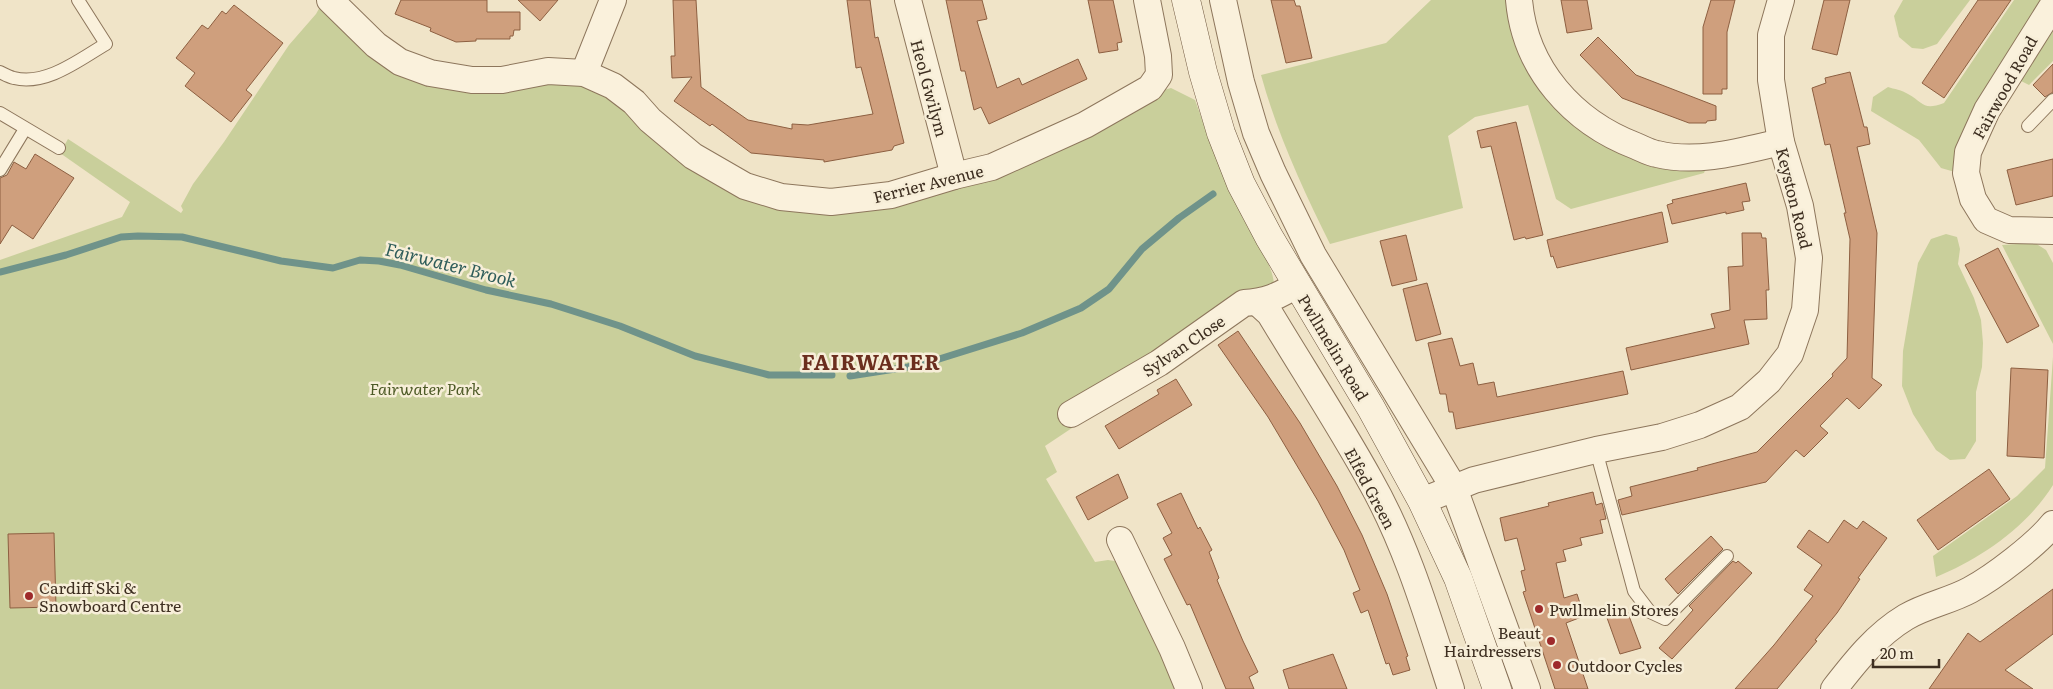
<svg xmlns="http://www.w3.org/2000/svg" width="2053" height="689" font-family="Literata,serif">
  <rect width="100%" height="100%" fill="#f0e4c8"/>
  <g fill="#c9cf9b">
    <path d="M1431,0H1519L1520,12L1589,122L1711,156L1704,173L1571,209L1556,199L1528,105L1475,117L1448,136L1463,208L1330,244C1303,190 1277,133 1261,75L1386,43Z"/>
    <path d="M1903,0H1970L1937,44L1923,49L1912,48L1899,37L1894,16Z"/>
    <path d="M2014,0H2053V61L2029,85L2009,75L1955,172L1941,168L1919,140L1871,111L1873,97L1888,87C1894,89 1902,90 1908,94C1924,103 1923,111 1944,103Z"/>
    <path d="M321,5L430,73H584L745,186L891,195L1160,91L1171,88L1195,100C1210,141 1225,183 1245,222C1255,242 1272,262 1274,284L1069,416L1075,426L1045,446L1057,472L1046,479L1095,562L1108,560L1121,562L1181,689H0V260L122,217L130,202L60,153L68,139L181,213L183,210L181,206L193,184L224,142L289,45L316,14Z"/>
    <path d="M1946,234L1957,237L1960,249L1958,264L1974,298L1981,320L1983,343L1982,367L1976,392V441L1965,459L1950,460L1936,450L1913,414L1902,386L1903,351L1918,263L1931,239Z"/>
    <path d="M2035,243L2046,250L2053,263V344L2002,245Z"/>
    <path d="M2053,357V485C2027,527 1980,559 1936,577L1933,556L2017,496L2045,468Z"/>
  </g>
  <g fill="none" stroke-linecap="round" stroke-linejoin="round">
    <g stroke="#6f938a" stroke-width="7">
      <path d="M0,272L66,255L121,237L138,236L182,237L281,261L333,268L360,260L379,261L400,265L486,290L551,304L620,326L695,356L769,375H832"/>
      <path d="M850,376L908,367L936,360L1022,333L1081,308L1109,289L1142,249L1179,218L1213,194"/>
    </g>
  </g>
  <g fill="#cf9f7d" stroke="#8d5f41">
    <path d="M401,0H487V12H520V30H514L513,36H510V39H476V41L456,42L430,31L431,28L395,14Z"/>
    <path d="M518,0H558L540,21Z"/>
    <path d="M673,0H696L701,87L748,120L792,129V124L808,125L873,114L861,67L856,68L847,0H870L875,38L878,37L904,143L894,146L892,150L824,162V160L751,153L712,124L710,126L674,101L692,77L672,78L671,56H675Z"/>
    <path d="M946,0H982L987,19L977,21L997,88L1019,78L1022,85L1078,59L1087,79L989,124L981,107L974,110L965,71H961Z"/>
    <path d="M1088,0H1113L1122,42L1117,43L1118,50L1099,53Z"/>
    <path d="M1271,0H1294L1296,6H1300L1312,58L1286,63Z"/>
    <path d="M1561,0H1587L1592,29L1567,33Z"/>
    <path d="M1711,0H1735L1727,32V89H1722V94H1703V27Z"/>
    <path d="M1824,0H1850L1837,55L1812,49Z"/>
    <path d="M1978,0H2011L1944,98L1922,83Z"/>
    <path d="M234,5L283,43L246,90L252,95L231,122L185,86L195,73L176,58L202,25L208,29L222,11L226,14Z"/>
    <path d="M1598,37L1636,75L1716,106V120L1707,121L1706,123H1689L1622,98L1580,55Z"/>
    <path d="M2053,64V92L2045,97L2033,85Z"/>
    <path d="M1850,72L1864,127H1867L1870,144L1857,147L1877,233L1872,378L1882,385L1859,409L1847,398L1820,426L1828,433L1804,457L1796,450L1766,482L1622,515L1618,500L1632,496L1630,487L1698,470L1697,468L1757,452L1833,376L1832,374L1847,358L1850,239L1844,213H1846L1830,144L1825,145L1812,88L1826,83L1825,78Z"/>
    <path d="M1516,122L1543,235L1526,239L1525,237L1514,240L1491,146L1481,148L1477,131Z"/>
    <path d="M35,154L74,178L33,239L12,225L0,244V178L7,175L14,162L26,169Z"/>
    <path d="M2053,159V196L2016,205L2007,170Z"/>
    <path d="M1746,183L1750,201L1742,202L1744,210L1726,214V212L1672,224L1667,205L1673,203L1672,200Z"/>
    <path d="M1662,212L1668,242L1557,268L1553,256L1551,257L1547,240Z"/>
    <path d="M1742,233H1761L1762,238H1766L1769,290H1766L1767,319L1744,320L1749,344L1631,370L1626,348L1715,328L1711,314L1730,310L1728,267L1743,266Z"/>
    <path d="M1406,235L1417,280L1392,286L1380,241Z"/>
    <path d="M1998,248L2039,326L2007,343L1965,265Z"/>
    <path d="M1427,283L1441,334L1416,341L1403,289Z"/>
    <path d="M1238,331L1300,423L1337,486L1362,535L1387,594L1408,656L1406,657L1410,670L1393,675L1389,663L1386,664L1368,610L1361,613L1353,593L1360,590L1344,550L1318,501L1268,417L1218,345Z"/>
    <path d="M1452,338L1460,366L1473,363L1478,385L1494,382L1497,397L1623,371L1628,394L1456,429L1453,412H1449L1446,394H1440L1428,343Z"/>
    <path d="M2011,368L2048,370L2044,458L2007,456Z"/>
    <path d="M1176,379L1192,405L1119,449L1105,426L1159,394L1157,390Z"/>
    <path d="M1989,469L2010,499L1938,550L1917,520Z"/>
    <path d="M1118,474L1128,498L1088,520L1076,497Z"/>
    <path d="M1593,492L1596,505L1602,503L1606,519L1600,520L1603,533L1580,538L1582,545L1563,550L1566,561L1556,563L1564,598L1577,594L1584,616L1566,623L1588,689H1555L1523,592L1526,591L1521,571L1525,570L1517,538L1505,541L1500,518L1549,506L1548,503Z"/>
    <path d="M1181,493L1198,529L1200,527L1212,550L1209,552L1219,578L1217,580L1243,641L1258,672L1249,677L1254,689H1226L1190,604L1187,605L1164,559L1172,555L1163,538L1172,533L1157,504Z"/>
    <path d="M1844,520L1857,529L1863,521L1887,538L1858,578L1860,579L1837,613L1815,640L1817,641L1777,689H1735L1774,645L1813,596L1804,590L1822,565L1797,547L1809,530L1828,543Z"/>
    <path d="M54,533L56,607L10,608L8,534Z"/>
    <path d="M1711,536L1723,549L1678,594L1665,579Z"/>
    <path d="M1733,561L1736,563L1738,561L1752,573L1672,659L1659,648L1693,610L1689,606Z"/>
    <path d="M2053,589V634L2005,670L2033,689H1929L1968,633L1980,642Z"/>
    <path d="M1626,608L1641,648L1620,654L1606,615Z"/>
    <path d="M1333,654L1347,689H1289L1283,670Z"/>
  </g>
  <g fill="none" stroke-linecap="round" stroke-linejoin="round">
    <g stroke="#8d765c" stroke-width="14">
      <g id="lane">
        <path d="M0,72C4,74 9,77 14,78C47,86 80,59 106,44L78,0"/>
        <path d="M0,113L59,148"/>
        <path d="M2028,126L2053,100"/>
        <path d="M0,170L25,129"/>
        <path d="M1596,450L1634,591L1650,612L1665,619L1727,556"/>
      </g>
    </g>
    <g stroke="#8d765c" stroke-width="28">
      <g id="street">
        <path d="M330,0L376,45L400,62L430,73L472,80H502L548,71L584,73L613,86L634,102L650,120L693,156L745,186L781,197L831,202L891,195L954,176L992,167L1085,125L1150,88L1159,75L1158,56L1147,0"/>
        <path d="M908,0L954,176"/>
        <path d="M1223,0L1241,82L1256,133L1273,173L1313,255L1454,488L1527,689"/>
        <path d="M1519,0C1525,69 1573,122 1636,146C1643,149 1650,153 1657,154C1698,164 1742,151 1781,142"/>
        <path d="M2053,5L1987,110L1968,152L1966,173L1973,199L1986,220L2009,230L2053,231"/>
        <path d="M584,73L613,0"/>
        <path d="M1258,303L1270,314C1303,369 1339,424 1370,480C1407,545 1428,618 1451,689"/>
        <path d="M1071,414L1159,363L1244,303C1265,302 1280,296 1297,284"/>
        <path d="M1422,501L1474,480L1596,450L1662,437L1700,425L1740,407L1769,381L1790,354L1805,310L1809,258L1800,206L1781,142L1771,80V35L1781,0"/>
        <path d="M1120,540L1172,648L1189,689"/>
        <path d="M1834,689C1855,662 1876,635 1906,617C1926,605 1950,601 1970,590C1994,577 2036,545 2053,524"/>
      </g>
    </g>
    <g stroke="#6f573f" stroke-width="29">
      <path id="secondary" d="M1186,0L1203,72L1221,133L1241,184L1269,237L1371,408L1422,501L1458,578L1497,689"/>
    </g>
    <use href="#lane" stroke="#faf1dc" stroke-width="12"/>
    <use href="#street" stroke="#faf1dc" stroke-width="26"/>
    <use href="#secondary" stroke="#faf1dc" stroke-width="28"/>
  </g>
  <g fill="#9e2a2b" stroke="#f7eed8" stroke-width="2">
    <circle cx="29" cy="596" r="5"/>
    <circle cx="1539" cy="609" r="5"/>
    <circle cx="1551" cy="641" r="5"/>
    <circle cx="1557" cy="665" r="5"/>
  </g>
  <g text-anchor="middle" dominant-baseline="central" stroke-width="5" stroke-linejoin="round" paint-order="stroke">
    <g font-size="16" fill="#3d2e20" stroke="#f7eed8">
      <text transform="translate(2004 87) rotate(-61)">Fairwood Road</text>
      <text transform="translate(930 88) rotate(75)">Heol Gwilym</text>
      <text transform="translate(928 183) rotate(-14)">Ferrier Avenue</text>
      <text transform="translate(1795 198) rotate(76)">Keyston Road</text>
      <text transform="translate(1183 345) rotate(-34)">Sylvan Close</text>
      <text transform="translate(1334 347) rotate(59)">Pwllmelin Road</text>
      <text transform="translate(1371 488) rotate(62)">Elfed Green</text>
    </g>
    <g font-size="16" font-style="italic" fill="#4d5a26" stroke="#f7eed8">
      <text x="425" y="388">Fairwater Park</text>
    </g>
    <g font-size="16" fill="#3d2e20" stroke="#f7eed8" text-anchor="start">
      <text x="39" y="587">Cardiff Ski &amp;<tspan x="39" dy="18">Snowboard Centre</tspan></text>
      <text x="1549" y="609">Pwllmelin Stores</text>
      <text x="1541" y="632" text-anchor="end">Beaut<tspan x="1541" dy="18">Hairdressers</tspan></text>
      <text x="1567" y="665">Outdoor Cycles</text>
    </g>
    <g font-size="18" font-style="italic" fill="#2f5d5a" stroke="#f7eed8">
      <text transform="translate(451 264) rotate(14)">Fairwater Brook</text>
    </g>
    <g font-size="21" font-weight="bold" letter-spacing="1" fill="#6b2e1e" stroke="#f7eed8">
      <text x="871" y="360">FAIRWATER</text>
    </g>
  </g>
  <path d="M1873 659v8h66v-8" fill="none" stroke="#3d2e20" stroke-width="2.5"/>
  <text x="1880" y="659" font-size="15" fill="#3d2e20" stroke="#f7eed8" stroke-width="4" paint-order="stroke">20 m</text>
</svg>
